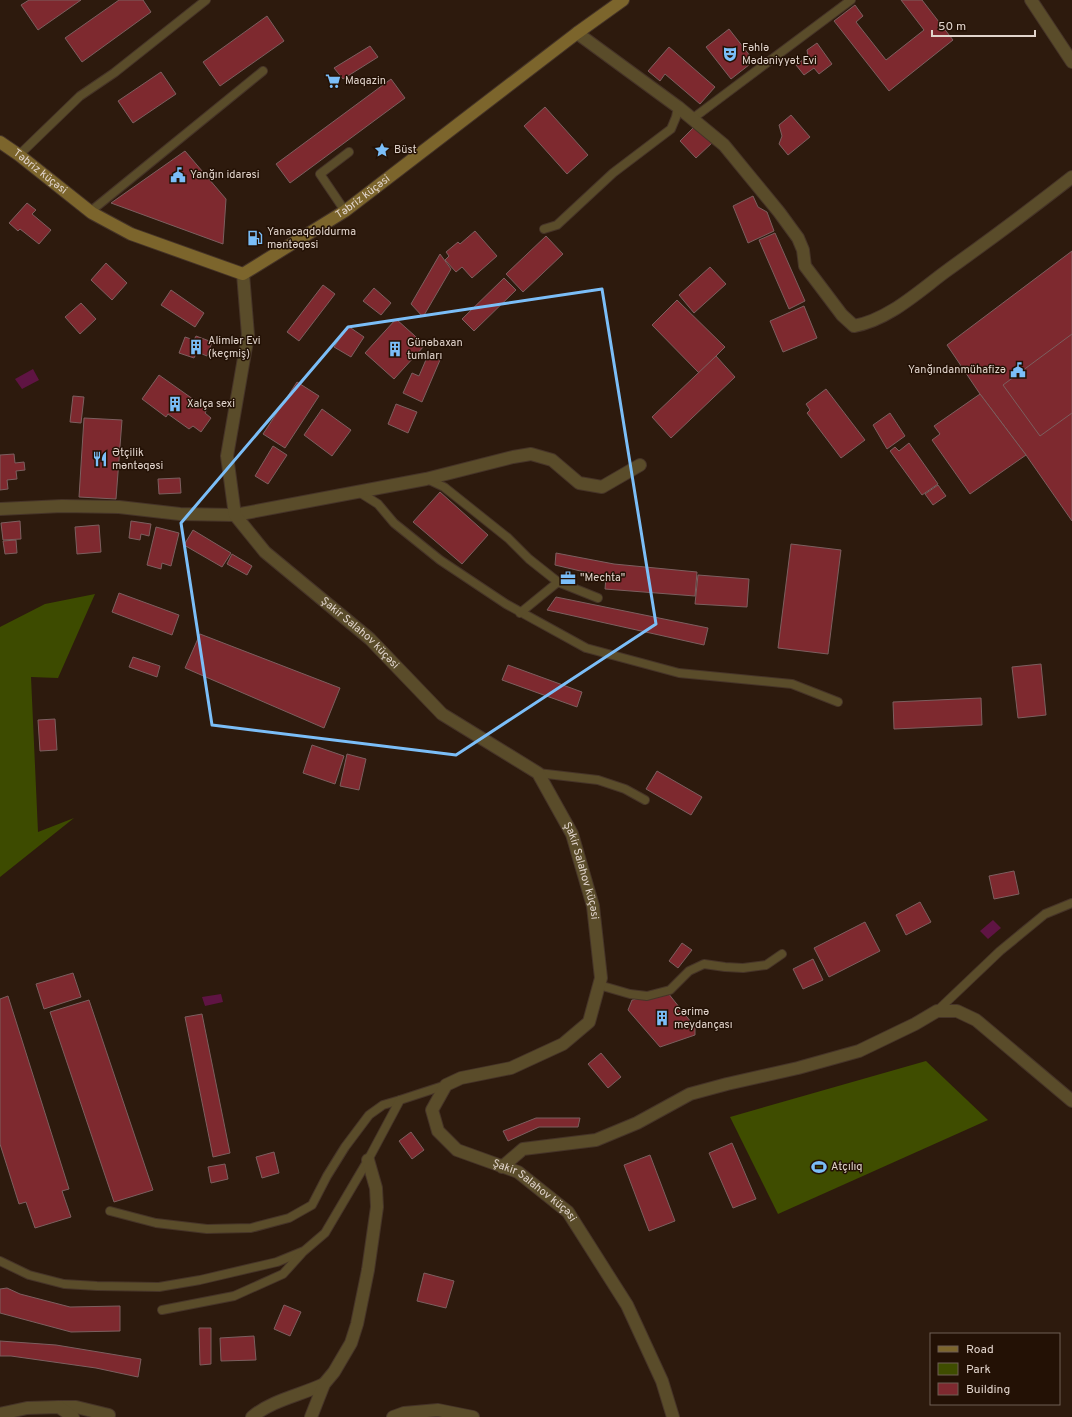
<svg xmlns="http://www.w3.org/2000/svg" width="1072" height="1417" font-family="Overpass,sans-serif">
  <rect width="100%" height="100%" fill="#2d1a0d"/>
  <path fill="#3f4d00" d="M926,1061L988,1120L778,1214L730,1117Z"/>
  <path fill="#3d4b00" d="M95,594L58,678L31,677L38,832L74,818L0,877V627L45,604Z"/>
  <g fill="#5f1443">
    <path d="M33,369L39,380L22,389L15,379Z"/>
    <path d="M993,920L1001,928L988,939L980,931Z"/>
    <path d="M221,994L223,1002L205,1006L202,997Z"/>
  </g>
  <g fill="#7e292f" stroke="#7c5f5f">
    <path d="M29,0H81L38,30L21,5Z"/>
    <path d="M119,0H143L151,12L82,62L65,38Z"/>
    <path d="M901,0H922L953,40L889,91L834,21L855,5L863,16L856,22L886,60L924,30Z"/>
    <path d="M267,16L284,41L220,86L203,62Z"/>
    <path d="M729,29L754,61L731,79L706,47Z"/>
    <path d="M817,43L832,64L819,74L814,68L804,75L796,65L808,56L807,50Z"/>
    <path d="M370,46L378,57L343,79L334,68Z"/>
    <path d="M669,47L715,87L700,104L665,74L660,81L648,71Z"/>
    <path d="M161,72L176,94L133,123L118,101Z"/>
    <path d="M391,79L405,98L290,183L276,164Z"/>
    <path d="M545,107L588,155L567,174L524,126Z"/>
    <path d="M791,115L810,137L788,155L779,144L782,136L779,125Z"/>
    <path d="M696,125L713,142L696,158L680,141Z"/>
    <path d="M185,151L226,199L223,244L111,203Z"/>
    <path d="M753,196L758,207L767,212L774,231L748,243L733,206Z"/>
    <path d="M27,203L36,210L32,214L51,230L39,244L20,229L18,231L9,223Z"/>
    <path d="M475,231L497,256L472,278L462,267L456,272L445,260L449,256L446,252L458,242L460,244Z"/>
    <path d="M775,233L805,301L789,309L759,240Z"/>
    <path d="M546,236L563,254L523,292L506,274Z"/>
    <path d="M1072,251V521L1026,455L980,394L947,345Z"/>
    <path d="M440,254L451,269L423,317L411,304Z"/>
    <path d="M106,263L127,283L112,300L91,280Z"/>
    <path d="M710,267L726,284L694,313L679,295Z"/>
    <path d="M504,278L516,290L474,331L462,319Z"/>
    <path d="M323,285L335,294L299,341L287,332Z"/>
    <path d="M374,288L391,303L381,315L363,301Z"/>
    <path d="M171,290L204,313L195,327L161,305Z"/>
    <path d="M677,300L725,347L699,373L652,325Z"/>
    <path d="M81,303L96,319L80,334L65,317Z"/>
    <path d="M804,306L817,338L783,352L770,321Z"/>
    <path d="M396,319L425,345L394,379L365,353Z"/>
    <path d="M348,326L364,337L351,357L334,347Z"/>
    <path d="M1072,334V413L1040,436L1003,385Z"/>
    <path d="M196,336L212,342L207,356L197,352L194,358L179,353L185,337L194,340Z"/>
    <path d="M428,355L440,360L422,402L403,393L412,373L419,376Z"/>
    <path d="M716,356L735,377L671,438L652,417Z"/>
    <path d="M159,375L207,409L205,413L211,418L201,432L193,426L189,429L168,414L166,417L142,399Z"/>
    <path d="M297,382L319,396L285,448L263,434Z"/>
    <path d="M826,389L865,440L841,458L807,413L810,410L806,404Z"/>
    <path d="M980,394L1026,455L970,494L932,440L940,434L934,426Z"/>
    <path d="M73,396L84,397L81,423L70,422Z"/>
    <path d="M396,404L417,412L408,433L388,424Z"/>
    <path d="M322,409L351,430L332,456L304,435Z"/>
    <path d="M890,413L905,436L887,449L873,425Z"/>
    <path d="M84,418L122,420L116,499L79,497Z"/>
    <path d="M909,443L938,484L922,495L890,451L895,447L899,451Z"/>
    <path d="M273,446L287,455L268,484L255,476Z"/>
    <path d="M14,454L15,463L24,462L25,470L16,471L17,479L7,480L8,489L0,490V455Z"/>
    <path d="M180,478L181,493L159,494L158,479Z"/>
    <path d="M938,485L946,496L933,505L925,494Z"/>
    <path d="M440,492L488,535L462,564L413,522Z"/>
    <path d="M20,521L21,539L3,540L1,523Z"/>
    <path d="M131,521L151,524L149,536L141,534L140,540L129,538Z"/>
    <path d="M99,525L101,552L77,554L75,527Z"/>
    <path d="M156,527L179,533L171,566L162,563L161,569L147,565Z"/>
    <path d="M193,530L231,553L222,567L184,545Z"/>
    <path d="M16,540L17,553L5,554L3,541Z"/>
    <path d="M791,544L841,550L828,654L778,648Z"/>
    <path d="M556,553L614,564L697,572L695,596L605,589L606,577L555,565Z"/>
    <path d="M232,554L252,566L247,575L227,564Z"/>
    <path d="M698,575L749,579L747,607L695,604Z"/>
    <path d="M119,593L179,615L172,635L112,612Z"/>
    <path d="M556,597L708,628L704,645L547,610Z"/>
    <path d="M200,634L340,688L324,728L185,668Z"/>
    <path d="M133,657L160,666L157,677L129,667Z"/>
    <path d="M1041,664L1046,715L1018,718L1012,667Z"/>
    <path d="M508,665L582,692L577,707L502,680Z"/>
    <path d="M981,698L982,725L894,729L893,702Z"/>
    <path d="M55,719L57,750L40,751L38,720Z"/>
    <path d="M312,745L344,756L335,784L303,773Z"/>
    <path d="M347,754L366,759L359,790L340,786Z"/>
    <path d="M657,771L702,797L691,815L646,789Z"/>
    <path d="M1014,871L1019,894L994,899L989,876Z"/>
    <path d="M920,902L931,922L906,935L896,915Z"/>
    <path d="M865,922L880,951L829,977L814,948Z"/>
    <path d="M682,943L692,950L678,968L669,961Z"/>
    <path d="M813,959L823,980L803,989L793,969Z"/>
    <path d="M73,973L81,997L44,1009L36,984Z"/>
    <path d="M668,993L695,1027V1035L660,1047L628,1010L632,1000Z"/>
    <path d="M8,996L69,1189L62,1191L71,1217L35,1228L26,1202L19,1204L0,1144V999Z"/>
    <path d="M89,1000L153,1190L114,1202L50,1012Z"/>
    <path d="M202,1014L230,1153L213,1157L185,1017Z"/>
    <path d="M601,1053L621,1077L608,1088L588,1064Z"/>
    <path d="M536,1118H580L578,1127H539L508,1141L503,1131Z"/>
    <path d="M411,1132L424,1150L412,1159L399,1141Z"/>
    <path d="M732,1143L756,1199L733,1208L709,1153Z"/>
    <path d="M274,1152L279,1173L262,1178L256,1157Z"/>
    <path d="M650,1155L675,1221L649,1231L624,1165Z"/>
    <path d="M225,1164L228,1179L211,1183L208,1167Z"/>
    <path d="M424,1273L454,1281L446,1308L417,1301Z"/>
    <path d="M7,1288L20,1294L70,1307L120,1306V1331L71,1332L0,1313V1289Z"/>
    <path d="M284,1305L301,1312L290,1336L274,1329Z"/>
    <path d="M199,1328H211V1364L200,1365Z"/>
    <path d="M254,1336L256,1360L221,1361L220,1338Z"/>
    <path d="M0,1341L56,1345L141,1359L138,1377L96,1368L11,1356H0Z"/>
  </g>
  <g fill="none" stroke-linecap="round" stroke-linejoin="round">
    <g stroke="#463428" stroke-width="10">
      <g id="service">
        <path d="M692,119L851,0"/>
        <path d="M19,155L80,96L114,73L206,0"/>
        <path d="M91,211L263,71"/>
        <path d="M345,211L320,174L349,152"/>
        <path d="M544,229L557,225L613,173L671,129L676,117L678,107"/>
        <path d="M427,479L444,487L508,538L529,559L558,582"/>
        <path d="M359,492L378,504L394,523L440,560L506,604L586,648L679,673L792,684L838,702"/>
        <path d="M520,613L558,582L598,598"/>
        <path d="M538,773L598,780L625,789L645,800"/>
        <path d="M599,985L630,994L647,996L670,990L689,971L704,964L725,967L743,968L766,965L782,954"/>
        <path d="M937,1011L1000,951L1045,914L1072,903"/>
        <path d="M110,1211L156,1223L207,1229L251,1228L289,1218L312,1205L327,1176L345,1147L369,1115L383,1105L400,1100"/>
        <path d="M0,1261L29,1275L64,1284L97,1286L159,1287L200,1280L277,1262L304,1251L325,1233L368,1160L400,1100L446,1085"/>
        <path d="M162,1310L234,1296L283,1274L302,1253"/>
      </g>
    </g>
    <g stroke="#463428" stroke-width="14">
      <g id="minor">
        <path d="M1031,0L1072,62"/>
        <path d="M577,33L678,107L724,145L779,212L798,238L803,250L805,266L842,315L854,326C888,320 918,292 945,272C988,241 1030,210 1072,177"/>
        <path d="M0,509L62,506L119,507L180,514L235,515L426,479L513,457L531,454L552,460L579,483L602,487L640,465"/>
        <path d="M502,1167L523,1149L596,1140L637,1123L690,1094L727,1084L798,1068L859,1051L915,1024L937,1011H957L976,1020L1072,1101"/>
        <path d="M59,1407H76L109,1415"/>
        <path d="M0,1414L27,1408L59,1407L73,1417"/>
        <path d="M252,1417C272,1400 301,1395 324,1384"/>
        <path d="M311,1417L324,1384L334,1372L351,1343L357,1324L368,1270L377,1207L376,1188L368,1160"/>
        <path d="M393,1417L404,1413L438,1410L473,1417"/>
      </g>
    </g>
    <g stroke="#463428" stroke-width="14">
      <g id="tertiary">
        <path id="s1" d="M243,274L248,335L227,456L235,515L265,552L370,639L442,714L538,773L572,834L593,906L601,978L589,1022L563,1044L511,1068L461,1078L446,1085L432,1110L438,1131L457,1150L518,1172L568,1212L627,1305L662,1381L673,1417"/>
      </g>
    </g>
    <g stroke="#463428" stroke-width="14">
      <g id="secondary">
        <path id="s2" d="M0,142L19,155L92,213L131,234L243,274L345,211L577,33L623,0"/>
      </g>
    </g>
    <use href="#service" stroke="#5a4c2a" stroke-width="8"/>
    <use href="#minor" stroke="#5a4c2a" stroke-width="12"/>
    <use href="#tertiary" stroke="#5a4c2a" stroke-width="12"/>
    <use href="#secondary" stroke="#7c652c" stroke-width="12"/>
  </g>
  <path fill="none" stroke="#7bbef8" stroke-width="3" stroke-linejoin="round" d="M602,289L656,624L456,755L212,725L181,523L348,327Z"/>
  <defs>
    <g id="theatre-bare" transform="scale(1.2)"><path d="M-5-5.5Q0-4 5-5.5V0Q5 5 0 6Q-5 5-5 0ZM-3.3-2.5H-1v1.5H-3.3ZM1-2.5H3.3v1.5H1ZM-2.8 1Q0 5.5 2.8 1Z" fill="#7bbef8" stroke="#231105" stroke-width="2.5" paint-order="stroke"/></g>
    <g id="supermarket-bare" transform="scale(1.2)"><path d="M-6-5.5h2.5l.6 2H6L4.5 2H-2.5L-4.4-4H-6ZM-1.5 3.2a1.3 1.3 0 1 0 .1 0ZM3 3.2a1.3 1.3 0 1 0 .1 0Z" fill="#7bbef8" stroke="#231105" stroke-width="2.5" paint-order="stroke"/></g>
    <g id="sight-bare" transform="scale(1.2)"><path d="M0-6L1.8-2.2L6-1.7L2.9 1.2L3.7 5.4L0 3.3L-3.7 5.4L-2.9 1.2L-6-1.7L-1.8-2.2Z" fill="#7bbef8" stroke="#231105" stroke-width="2.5" paint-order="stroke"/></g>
    <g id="civic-bare" transform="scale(1.2)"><path d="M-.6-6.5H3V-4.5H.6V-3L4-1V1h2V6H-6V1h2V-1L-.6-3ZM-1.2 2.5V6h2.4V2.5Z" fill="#7bbef8" stroke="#231105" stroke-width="2.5" paint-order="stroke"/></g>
    <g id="fuel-bare" transform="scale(1.2)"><path d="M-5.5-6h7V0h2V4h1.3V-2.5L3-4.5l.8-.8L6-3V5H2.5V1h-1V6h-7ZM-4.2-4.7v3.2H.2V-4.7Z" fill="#7bbef8" stroke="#231105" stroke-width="2.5" paint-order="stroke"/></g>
    <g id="building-bare" transform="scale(1.2)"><path d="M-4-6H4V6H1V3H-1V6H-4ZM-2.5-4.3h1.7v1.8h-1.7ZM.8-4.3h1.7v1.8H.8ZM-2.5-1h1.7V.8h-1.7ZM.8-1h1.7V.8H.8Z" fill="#7bbef8" stroke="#231105" stroke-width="2.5" paint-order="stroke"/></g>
    <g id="restaurant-bare" transform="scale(1.2)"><path d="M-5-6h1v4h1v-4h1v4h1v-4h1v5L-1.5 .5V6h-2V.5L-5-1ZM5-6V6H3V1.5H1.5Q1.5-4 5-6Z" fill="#7bbef8" stroke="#231105" stroke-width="2.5" paint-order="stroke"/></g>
    <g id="office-bare" transform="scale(1.2)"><path d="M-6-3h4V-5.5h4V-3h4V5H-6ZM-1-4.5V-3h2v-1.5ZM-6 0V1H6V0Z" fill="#7bbef8" stroke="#231105" stroke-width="2.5" paint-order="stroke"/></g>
    <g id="stadium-bare" transform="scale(1.2)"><path d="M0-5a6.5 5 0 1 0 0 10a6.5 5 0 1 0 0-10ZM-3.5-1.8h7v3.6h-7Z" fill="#7bbef8" stroke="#231105" stroke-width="2.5" paint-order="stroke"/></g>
  </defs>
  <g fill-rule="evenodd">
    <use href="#theatre-bare" x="730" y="54"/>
    <use href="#supermarket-bare" x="333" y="81"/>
    <use href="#sight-bare" x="382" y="150"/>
    <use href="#civic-bare" x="178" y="175"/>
    <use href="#fuel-bare" x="255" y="238"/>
    <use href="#building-bare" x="196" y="347"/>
    <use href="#building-bare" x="395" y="349"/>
    <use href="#civic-bare" x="1018" y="370"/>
    <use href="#building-bare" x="175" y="404"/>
    <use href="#restaurant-bare" x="100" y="459"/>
    <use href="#office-bare" x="568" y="578"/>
    <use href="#building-bare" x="662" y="1018"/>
    <use href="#stadium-bare" x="819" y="1167"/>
  </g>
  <g text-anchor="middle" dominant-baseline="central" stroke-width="3" stroke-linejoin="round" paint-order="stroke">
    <g font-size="11" fill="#e1d4cc" stroke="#231105" text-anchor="start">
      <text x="742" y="48">Fəhlə<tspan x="742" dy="13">Mədəniyyət Evi</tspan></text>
      <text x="345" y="81">Maqazin</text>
      <text x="394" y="150">Büst</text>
      <text x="190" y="175">Yanğın idarəsi</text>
      <text x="267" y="232">Yanacaqdoldurma<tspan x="267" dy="13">məntəqəsi</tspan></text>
      <text x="208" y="341">Alimlər Evi<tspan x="208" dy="13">(keçmiş)</tspan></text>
      <text x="407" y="343">Günəbaxan<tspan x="407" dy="13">tumları</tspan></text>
      <text x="1006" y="370" text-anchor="end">Yanğındanmühafizə</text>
      <text x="187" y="404">Xalça sexi</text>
      <text x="112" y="453">Ətçilik<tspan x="112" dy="13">məntəqəsi</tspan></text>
      <text x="580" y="578">"Mechta"</text>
      <text x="674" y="1012">Cərimə<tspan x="674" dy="13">meydançası</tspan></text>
      <text x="831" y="1167">Atçılıq</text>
    </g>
    <g font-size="11" fill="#e1d4cc" stroke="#231105">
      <text stroke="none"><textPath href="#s2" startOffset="50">Təbriz küçəsi</textPath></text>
      <text stroke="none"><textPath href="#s2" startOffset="422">Təbriz küçəsi</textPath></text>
      <text stroke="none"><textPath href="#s1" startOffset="416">Şakir Salahov küçəsi</textPath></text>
      <text stroke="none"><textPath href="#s1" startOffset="752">Şakir Salahov küçəsi</textPath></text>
      <text stroke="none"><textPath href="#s1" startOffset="1232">Şakir Salahov küçəsi</textPath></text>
    </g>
  </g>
  <rect x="930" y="1333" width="130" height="72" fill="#231105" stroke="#6f5f55"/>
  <rect x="938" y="1346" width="20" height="6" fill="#7c652c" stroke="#6f5f55"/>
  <text x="966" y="1353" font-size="12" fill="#e1d4cc">Road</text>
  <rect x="938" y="1363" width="20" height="12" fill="#3f4d00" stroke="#6f5f55"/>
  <text x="966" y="1373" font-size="12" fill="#e1d4cc">Park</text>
  <rect x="938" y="1383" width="20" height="12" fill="#7e292f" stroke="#6f5f55"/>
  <text x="966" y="1393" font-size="12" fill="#e1d4cc">Building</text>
  <path d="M932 30v6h103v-6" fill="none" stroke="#e1d4cc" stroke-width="2"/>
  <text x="938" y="30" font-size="12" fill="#e1d4cc" stroke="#231105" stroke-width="3" paint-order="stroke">50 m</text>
</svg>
